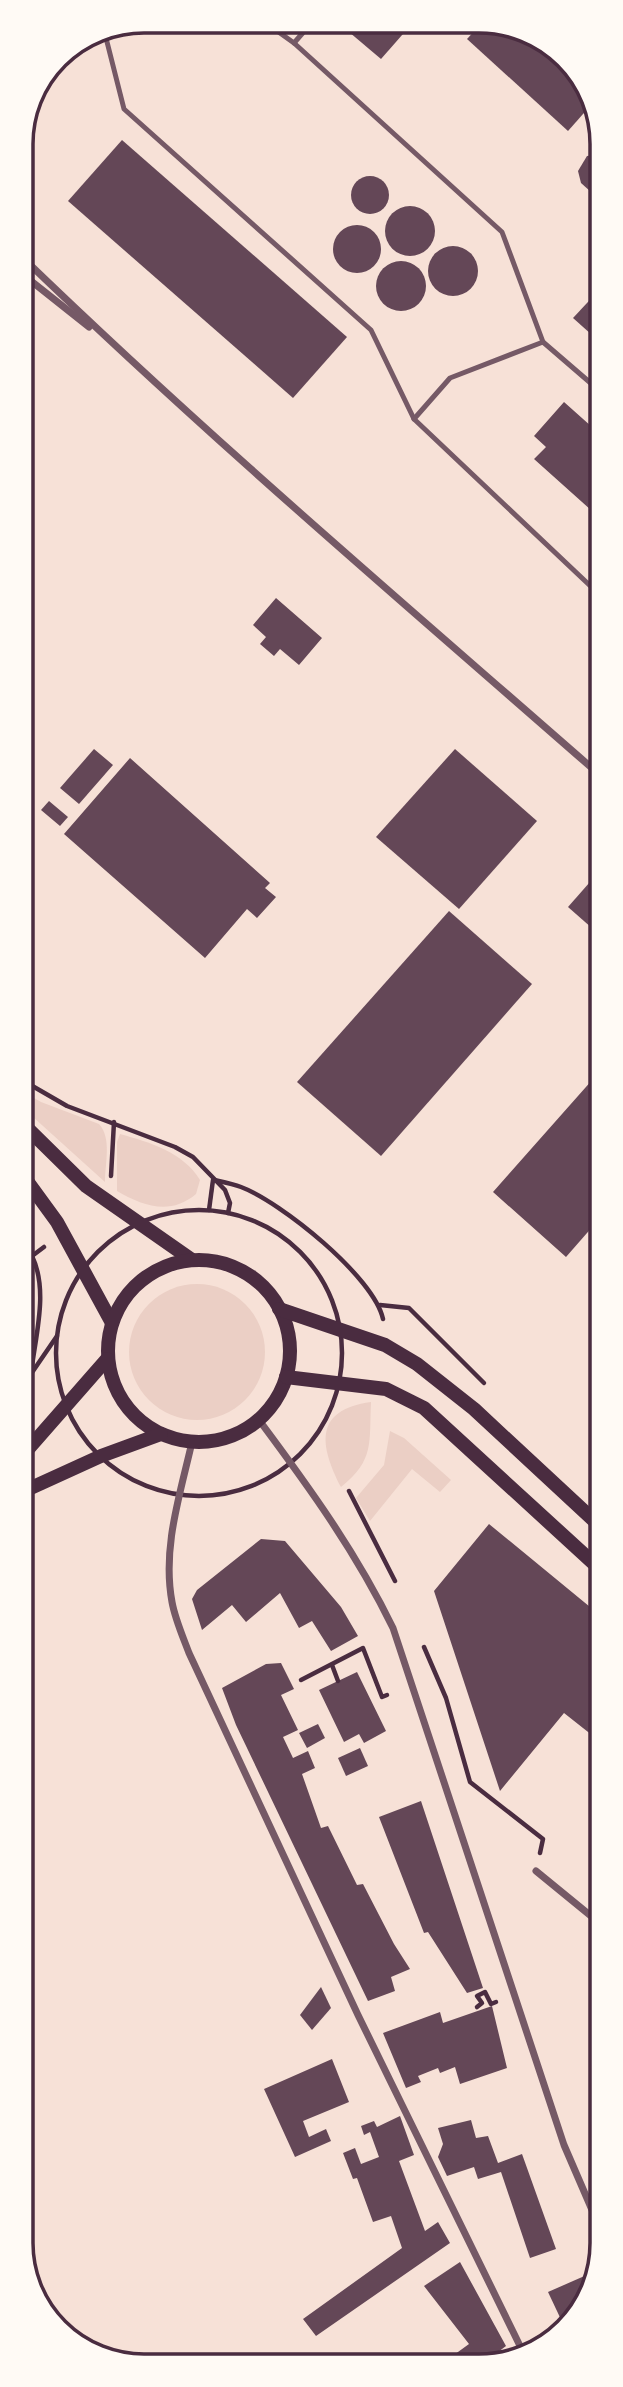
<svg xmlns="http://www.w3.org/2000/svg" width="623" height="2387" font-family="'Asap Condensed',sans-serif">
  <rect width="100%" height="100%" fill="#f7e1d7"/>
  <g fill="#ebcfc5">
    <path d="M22,1091L41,1102L99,1124C112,1138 105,1164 105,1182L22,1107Z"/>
    <path d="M120,1134C149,1142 183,1152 200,1180L196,1194C170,1216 143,1206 117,1191V1142Z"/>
    <circle cx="197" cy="1352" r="68"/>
    <path d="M371,1402C369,1442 375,1460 341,1487C320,1446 313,1410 371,1402Z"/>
    <path d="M390,1431L404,1438L451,1480L440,1492L412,1469L370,1521L356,1498L384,1465Z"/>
  </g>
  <g fill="#644757">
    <path d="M510,25L571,63L591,105L568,131L467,39L479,26Z"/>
    <path d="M410,26L381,59L349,32L354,27Z"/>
    <path d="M122,140L347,337L293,398L68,201Z"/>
    <path d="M601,154V192H591L581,183L578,171L587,156Z"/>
    <circle cx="370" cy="195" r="19"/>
    <circle cx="410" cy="231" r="25"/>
    <circle cx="357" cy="249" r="24"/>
    <circle cx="453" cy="271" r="25"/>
    <circle cx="401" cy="286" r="25"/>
    <path d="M601,288V343L573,318Z"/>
    <path d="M564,402L601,435V519L534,459L546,447L534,436Z"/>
    <path d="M276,598L322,638L299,665L280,649L274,656L260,644L266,637L253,625Z"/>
    <path d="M94,749L113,765L79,804L60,788Z"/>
    <path d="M455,749L537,821L459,909L376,837Z"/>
    <path d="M130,758L270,883L265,888L276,897L257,918L247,909L205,958L64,834Z"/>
    <path d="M49,801L68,817L60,826L41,810Z"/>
    <path d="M597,874L601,878V936L568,907Z"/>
    <path d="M449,911L532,984L381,1156L297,1082Z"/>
    <path d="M601,1070V1161L591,1173L601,1183V1217L566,1257L493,1192Z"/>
    <path d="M489,1524L601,1616L602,1743L564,1713L500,1791L434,1591Z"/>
    <path d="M261,1539L285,1541L341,1607L358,1636L331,1651L312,1621L299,1628L280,1593L246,1622L232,1605L202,1630L192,1599L197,1590Z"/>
    <path d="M281,1663L294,1689L281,1695L298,1730L283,1737L293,1758L308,1751L315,1768L302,1774L321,1828L328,1826L357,1885L363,1884L394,1944L410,1969L391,1977L395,1991L368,2001L236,1725L222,1688L266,1664Z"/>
    <path d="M357,1672L386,1731L364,1743L359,1734L344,1742L319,1690Z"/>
    <path d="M318,1724L325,1738L307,1748L299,1733Z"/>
    <path d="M360,1748L368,1766L346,1776L338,1758Z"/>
    <path d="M421,1801L483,1988L467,1993L428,1932L424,1933L379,1817Z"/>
    <path d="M321,1987L331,2008L312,2030L300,2015Z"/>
    <path d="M492,2006L507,2068L460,2084L455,2067L440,2073L438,2068L418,2076L421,2082L406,2088L383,2033L440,2012L443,2023Z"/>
    <path d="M332,2059L349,2102L303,2121L309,2137L326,2129L331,2141L295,2157L264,2089Z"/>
    <path d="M400,2116L414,2155L399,2161L425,2231L438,2222L450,2243L316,2336L303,2319L402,2248L391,2216L373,2222L357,2178L353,2179L343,2153L355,2148L361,2164L379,2157L370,2132L364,2135L361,2126L374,2121L377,2127Z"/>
    <path d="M471,2120L476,2138L488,2136L498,2163L522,2154L556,2249L530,2258L501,2172L478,2179L474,2167L447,2176L438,2157L443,2144L438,2128Z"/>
    <path d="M460,2262L506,2346L486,2361L488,2365H440L469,2344L424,2286Z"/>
    <path d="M589,2274L590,2278L571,2324L565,2328L548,2292Z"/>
  </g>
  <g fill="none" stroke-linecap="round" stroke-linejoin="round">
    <g stroke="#4a2c40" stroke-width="4.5">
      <path d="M22,1080L67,1106L175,1147L193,1157L225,1190L230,1203L228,1213"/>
      <path d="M111,1176L114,1122"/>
      <path d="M214,1180C223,1182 233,1184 241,1187C281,1202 374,1277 383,1319"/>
      <path d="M209,1210L213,1180"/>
      <circle cx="199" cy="1353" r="143"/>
      <path d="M22,1241L32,1256"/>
      <path d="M380,1305L409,1308L484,1383"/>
      <path d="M31,1374C35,1337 49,1291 32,1256L44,1247"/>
      <path d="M22,1399L31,1374L57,1336"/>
      <path d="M349,1491L395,1581"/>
      <path d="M424,1647L446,1698L470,1782L543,1839L540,1853"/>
      <path d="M332,1665L338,1681"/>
      <path d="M301,1680L363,1648L382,1697L387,1695"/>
      <path d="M477,2007L482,2003L477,1996L485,1992L491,2004L496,2002"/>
    </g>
    <g stroke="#755966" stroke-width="5">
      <path d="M273,28L294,43L502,232L543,342"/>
      <path d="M104,30L124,109L371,330L414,419"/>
      <path d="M106,39L112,30"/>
      <path d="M294,43L307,28"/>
      <path d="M601,392L543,342L450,378L414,419L601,596"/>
    </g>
    <g stroke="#755966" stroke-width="7">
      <path d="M21,256C208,437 406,605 601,776"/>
      <path d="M21,273L89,327"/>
      <path d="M259,1420C309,1487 356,1552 393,1628L564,2145L602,2233"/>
      <path d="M192,1442C180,1495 162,1548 172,1602C175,1619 183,1637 189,1653L358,2015L522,2350"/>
      <path d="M536,1871L602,1925"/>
    </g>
    <g stroke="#4a2c40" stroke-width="14">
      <path d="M22,1123L86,1186L192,1260"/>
      <path d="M22,1174L57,1222L112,1323"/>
      <circle cx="199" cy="1351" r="91"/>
      <path d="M279,1309L385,1345L417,1364L474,1409L601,1527"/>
      <path d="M286,1377L386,1389L424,1408L601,1570"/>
      <path d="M22,1456L107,1359"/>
      <path d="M22,1492L101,1456L161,1434"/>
    </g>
  </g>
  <path d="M0 0H623V2387H0ZM144 33H479A111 111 0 0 1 590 144V2243A111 111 0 0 1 479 2354H144A111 111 0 0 1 33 2243V144A111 111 0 0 1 144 33Z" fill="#fffaf5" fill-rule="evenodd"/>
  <path fill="none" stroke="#4a2c40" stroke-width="3.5" d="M144 33H479A111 111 0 0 1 590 144V2243A111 111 0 0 1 479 2354H144A111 111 0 0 1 33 2243V144A111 111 0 0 1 144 33Z"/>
</svg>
